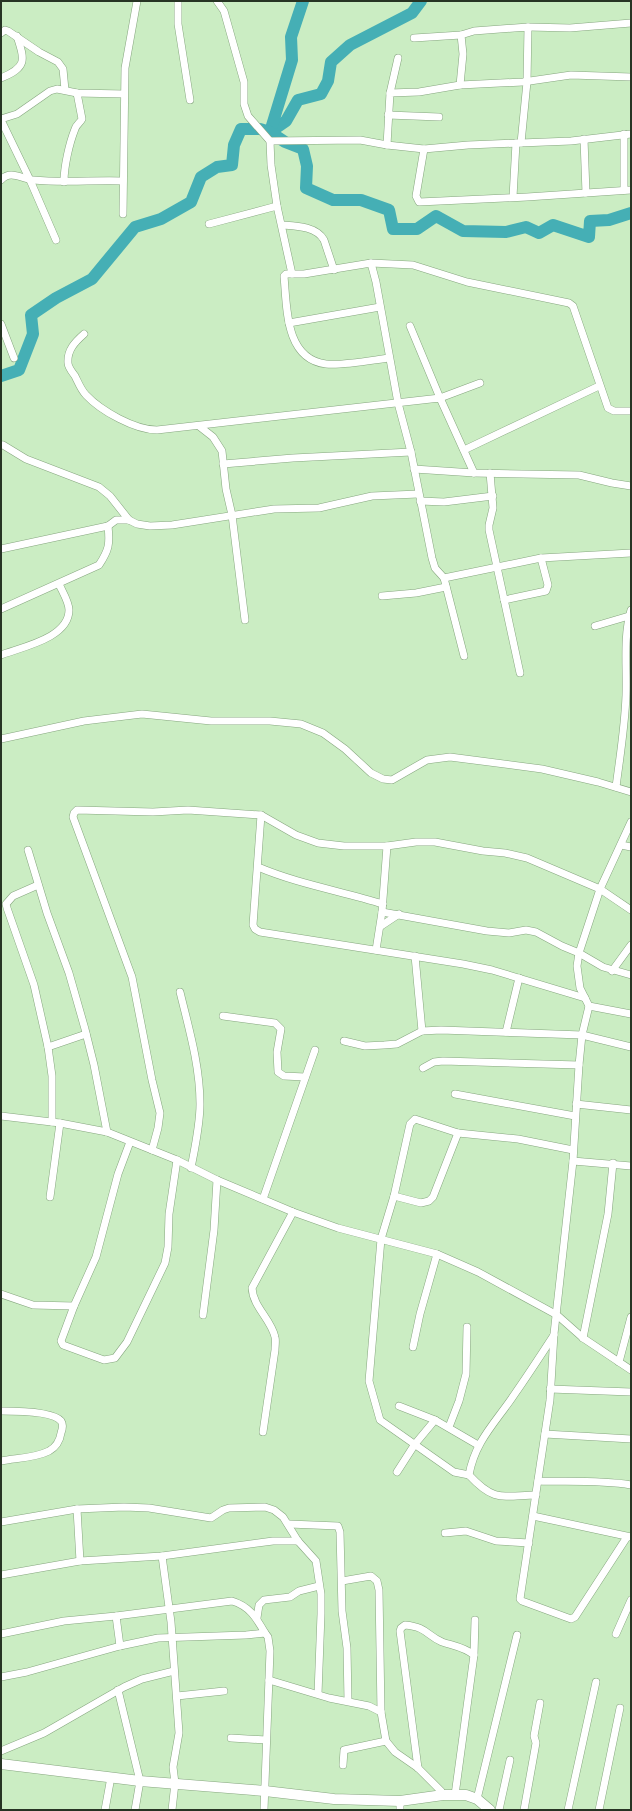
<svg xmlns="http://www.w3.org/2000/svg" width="632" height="1811" font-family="'Fira Sans Condensed',sans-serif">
  <rect width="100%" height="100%" fill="#cbedc3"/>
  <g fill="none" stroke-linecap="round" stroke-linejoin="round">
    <g stroke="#45afb5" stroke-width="12">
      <path d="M270,132L286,121L298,100L321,94L328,81L331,62L350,45L412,13L421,1"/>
      <path d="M270,132L292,60L291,37L303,1"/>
      <path d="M1,376L19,370L33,334L31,315L56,298L92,279L135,227L161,219L191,202L201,177L217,167L232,165L234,145L241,129H260L270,132L285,142L303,149L307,166L306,188L333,200H361L389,210L393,229H417L436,216L463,231L506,232L526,227L539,233L553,225L589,237L590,221L609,220L631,213"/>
    </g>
    <g stroke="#86a67f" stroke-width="8">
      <g id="street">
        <path d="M178,1V24L190,100"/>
        <path d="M217,1L224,11L244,82V104L248,116L270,141L271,165L277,206L292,274H304L371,263L376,282L398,403L411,452L432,558L435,568L444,578L464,656"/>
        <path d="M528,27L570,28L631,23"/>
        <path d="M1,33L5,30L8,31L39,52L58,62L63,69L65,90"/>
        <path d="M414,38L461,35"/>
        <path d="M1,78C27,67 25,61 17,36"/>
        <path d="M460,85L463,54L461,35L474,31L528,27L527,82L521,143"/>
        <path d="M390,93L398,58"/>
        <path d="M388,115L439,117"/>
        <path d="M1,119L17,114L50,91L57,89L77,93L124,94"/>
        <path d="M1,120L30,180L56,240"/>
        <path d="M624,134V190"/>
        <path d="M584,139L586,193"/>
        <path d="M270,141L360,140L387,145L424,149L468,145L571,141L631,134"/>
        <path d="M387,145L390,93L419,92L460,85L523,82L571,75L631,77"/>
        <path d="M424,149L416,196L419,202L527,197L631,190"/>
        <path d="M1,180C10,169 22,179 33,180C63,183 93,180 123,181"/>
        <path d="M64,182C64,167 69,144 75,129C76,125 80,123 82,119L77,93"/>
        <path d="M513,197L516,143"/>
        <path d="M123,214L125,68L137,1"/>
        <path d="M209,224L277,206"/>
        <path d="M282,225C295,226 316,226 324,240L334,270"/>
        <path d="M371,263L413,265L467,282L569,303L573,306L608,408L614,411H631"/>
        <path d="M292,274H286L284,276C287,308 285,359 326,364C341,366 373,360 389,358"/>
        <path d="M289,323L380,307"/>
        <path d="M1,324L14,358"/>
        <path d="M410,326L440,398L480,383"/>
        <path d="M84,334C75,342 67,350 68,363C68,367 72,372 75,376C78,382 81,390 86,395C101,411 135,430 157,430L440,398L474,473"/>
        <path d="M199,426L213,437L222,451L226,489L232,515L245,620"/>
        <path d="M3,445L26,459L99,487L110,496L129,520"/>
        <path d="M464,450L599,386"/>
        <path d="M223,464L293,458L411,452"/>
        <path d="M414,469L474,473L579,475L612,483L631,486"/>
        <path d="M490,473L493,508L489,525V530L520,673"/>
        <path d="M420,501L444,502L493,496"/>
        <path d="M1,549L108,526L116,520H129L137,524L150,526L172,525L274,509L319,508L372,496L418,494"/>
        <path d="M444,578L541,558L631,553"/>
        <path d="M382,596L416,593L446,587"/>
        <path d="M504,600L546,591L548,585L541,558"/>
        <path d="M1,609L99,565C109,550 110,544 108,526"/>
        <path d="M595,626L629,616"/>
        <path d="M1,655C22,647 69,638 69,610C69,602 62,591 59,584"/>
        <path d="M1,739L84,721L142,714L211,721H270L301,724L323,733L345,749L371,773L383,779L392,780L427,760L450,757L542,769L598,782L631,792"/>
        <path d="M616,787C620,756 625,726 626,695C627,667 623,637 631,610"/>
        <path d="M261,815L253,925L255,929L260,932L463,964L492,970L585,998"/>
        <path d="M621,845L631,847"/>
        <path d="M28,850L47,913L69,973L85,1029L94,1065L107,1132"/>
        <path d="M258,867C298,884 341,891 383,904"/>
        <path d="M38,885L13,896L6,904L7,908L34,985L48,1047L52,1076V1122"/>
        <path d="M382,912L487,931L509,933L526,930L536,932L562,946L579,953L603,967L631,975"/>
        <path d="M381,926L399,914"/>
        <path d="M376,950L382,912L387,846"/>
        <path d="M415,956L422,1031"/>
        <path d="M612,971L631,945"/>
        <path d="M180,992C189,1029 200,1066 200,1104C200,1125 195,1147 191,1168"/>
        <path d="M589,1006L631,1014"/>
        <path d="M223,1016L275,1023L281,1029L277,1052L278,1072L284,1076L305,1077"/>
        <path d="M506,1032L519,978"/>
        <path d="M344,1041L365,1046L384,1045L397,1044L422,1031L441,1030L582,1035L631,1047"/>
        <path d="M48,1047L86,1034"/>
        <path d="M423,1068L434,1062L443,1061L579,1065"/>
        <path d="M455,1094L575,1116"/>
        <path d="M576,1104L631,1110"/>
        <path d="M1,1116L60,1123L107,1132L177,1160L217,1180L293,1212L338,1228L437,1254L478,1272L557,1315L583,1338L631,1370"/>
        <path d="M130,1142L118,1174L96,1257L74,1306L61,1341L63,1345L104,1360L115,1358L127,1342L165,1263L168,1247L169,1214L177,1160"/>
        <path d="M152,1150L158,1128L160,1113L152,1080L132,977L73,817L74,813L77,810L153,812L188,810L261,815L296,835L318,843L344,846H387L416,842H435L483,851L505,853L527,858L600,889L631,910"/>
        <path d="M573,1161L631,1166"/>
        <path d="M394,1196L421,1203L429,1201L433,1197L458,1133"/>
        <path d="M50,1197L60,1123"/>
        <path d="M263,1199L315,1050"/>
        <path d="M1,1294L33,1305L74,1306"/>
        <path d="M203,1315L214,1230L217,1180"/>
        <path d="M583,1338L608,1214L613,1163"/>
        <path d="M413,1347L420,1314L437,1254"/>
        <path d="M619,1362L631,1317"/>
        <path d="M550,1389L631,1392"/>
        <path d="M399,1406L435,1420"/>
        <path d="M1,1411C14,1411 53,1411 61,1421C64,1425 62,1430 61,1433C60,1440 56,1447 49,1451C35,1458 17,1458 1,1461"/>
        <path d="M449,1427L459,1401L466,1374L467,1327"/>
        <path d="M263,1432L275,1350C275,1346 276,1341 275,1337C271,1319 253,1307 252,1288L293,1212"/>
        <path d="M545,1434L631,1439"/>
        <path d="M397,1472L415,1444L435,1420L478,1445"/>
        <path d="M469,1475L454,1472L380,1420L369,1381L381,1239L394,1196L410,1124L415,1119L458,1133L518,1139L573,1150"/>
        <path d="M538,1481C569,1482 600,1480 631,1485"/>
        <path d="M536,1495C501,1496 494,1502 469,1475C475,1441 496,1422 514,1395C528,1375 541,1355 554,1335"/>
        <path d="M77,1509L124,1507L149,1508L211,1518L223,1510L229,1508L265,1507L274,1510L283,1517L298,1541L316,1561L321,1594V1614L318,1694"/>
        <path d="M533,1516L631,1537"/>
        <path d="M1,1522L77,1509L80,1561"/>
        <path d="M289,1524L338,1526L340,1532L342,1611L347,1648L348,1701"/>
        <path d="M445,1533L466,1531L496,1541L529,1543"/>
        <path d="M627,1537L575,1617L571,1619L522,1601L520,1599L550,1400L554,1334L573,1161L579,1065L582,1035L589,1006L580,988L577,966L579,953L600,889L631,822"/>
        <path d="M162,1556L171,1622L179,1733L173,1767L175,1783L172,1810"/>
        <path d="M1,1575L80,1561L162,1556L273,1541H298"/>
        <path d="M342,1581L371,1576L377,1581L379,1590L381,1712L386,1741L395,1752L418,1768L441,1791L443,1795"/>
        <path d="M116,1616L120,1646"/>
        <path d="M257,1618L259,1605L264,1600L290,1597L299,1591L319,1586"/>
        <path d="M1,1634L64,1621L116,1616L232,1601C249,1606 256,1617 265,1633"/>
        <path d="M616,1634L631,1600"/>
        <path d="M474,1655L475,1620"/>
        <path d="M1,1677L27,1672L120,1646L158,1638L246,1635L265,1633L268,1637L270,1651L264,1810"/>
        <path d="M269,1680L329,1698L369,1706L381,1712"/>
        <path d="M118,1690L140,1781L135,1810"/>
        <path d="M177,1696L224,1691"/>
        <path d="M231,1738L266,1740"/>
        <path d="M1,1751L44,1733L124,1687L142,1679L174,1671"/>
        <path d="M343,1765L344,1750L386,1741"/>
        <path d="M418,1768L400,1631L401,1628L405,1625C427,1627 426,1635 442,1642C454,1646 464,1647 474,1655L455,1795"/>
        <path d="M477,1799L517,1635"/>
        <path d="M105,1810L111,1777"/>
        <path d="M400,1810V1801"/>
        <path d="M499,1810L510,1760"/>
        <path d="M524,1810L536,1743L534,1736L540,1703"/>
        <path d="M568,1810L596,1682"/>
        <path d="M599,1810L620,1708"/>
      </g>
    </g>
    <g stroke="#86a67f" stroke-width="11">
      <path id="secondary" d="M1,1764L140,1781L265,1791L334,1799L400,1801L443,1795H466L477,1799L490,1810"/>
    </g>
    <use href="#street" stroke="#fff" stroke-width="7"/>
    <use href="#secondary" stroke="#fff" stroke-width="10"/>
  </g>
  <rect width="632" height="1811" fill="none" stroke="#273424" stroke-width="4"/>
</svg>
